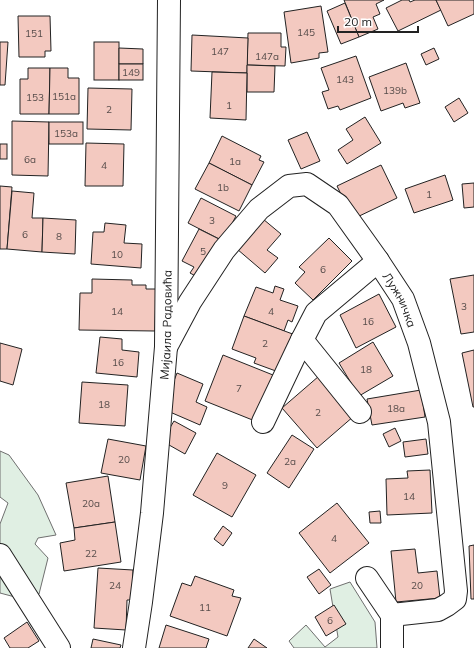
<svg xmlns="http://www.w3.org/2000/svg" width="474" height="648" font-family="Mulish,sans-serif">
  <rect width="100%" height="100%" fill="#fff"/>
  <g fill="#e0efe3" stroke="#6f6f6f">
    <path d="M0,451L9,455L38,495L56,535L38,538L35,544L48,558L39,594L15,597L0,593V524L8,503L0,497Z"/>
    <path d="M350,582L375,622L377,648H294L289,641L306,625L325,647L338,637L330,589Z"/>
  </g>
  <g fill="#f3c9c0" stroke="#222">
    <path d="M344,0H384L376,4L380,14L373,17L378,29L359,37Z"/>
    <path d="M402,0H409L410,2L415,0H436L441,10L398,31L386,8Z"/>
    <path d="M436,0H474V14L448,26Z"/>
    <path d="M345,3L359,37L341,44L327,11Z"/>
    <path d="M321,6L328,52L319,53V58L291,63L284,12Z"/>
    <path d="M18,16H50L51,51H45V57H19Z"/>
    <path d="M248,33H281V47H286L285,66L247,65Z"/>
    <path d="M192,35L248,38L247,73L191,71Z"/>
    <path d="M0,42H8L5,85H0Z"/>
    <rect x="94" y="42" width="25" height="38"/>
    <path d="M119,48L143,49V64H119Z"/>
    <path d="M434,48L439,59L426,65L421,54Z"/>
    <path d="M356,56L371,98L340,110L338,106L328,109L322,92L329,90L321,68Z"/>
    <path d="M406,63L420,103L405,108L403,103L381,111L369,77Z"/>
    <rect x="119" y="64" width="24" height="16"/>
    <path d="M247,65L275,66L274,92H247Z"/>
    <path d="M28,68H50L49,114H20V79H28Z"/>
    <path d="M50,68H68V78H79V114H49Z"/>
    <path d="M212,72L247,73L246,120L210,118Z"/>
    <path d="M88,88L132,89L131,130L87,129Z"/>
    <path d="M459,98L468,113L454,122L445,107Z"/>
    <path d="M365,117L381,143L347,164L338,150L353,140L346,129Z"/>
    <path d="M12,121L49,122L48,176L12,175Z"/>
    <rect x="49" y="122" width="34" height="22"/>
    <path d="M307,132L320,161L301,169L288,140Z"/>
    <path d="M222,136L261,156L259,160L264,162L252,185L209,163Z"/>
    <path d="M86,143L124,144L123,186H85Z"/>
    <rect x="0" y="144" width="7" height="15"/>
    <path d="M209,163L252,185L239,211L195,189Z"/>
    <path d="M381,165L397,198L353,219L337,186Z"/>
    <path d="M445,175L453,200L414,213L405,189Z"/>
    <path d="M474,183V207L464,208L462,184Z"/>
    <path d="M0,186L12,187L7,249H0Z"/>
    <path d="M12,191L34,193L32,218H43L42,252L7,249Z"/>
    <path d="M201,198L236,216L223,241L188,223Z"/>
    <path d="M43,218L76,220L75,254L42,252Z"/>
    <path d="M263,219L281,234L267,250L278,258L265,273L237,249Z"/>
    <path d="M105,223L126,225L124,243L142,244L141,268L91,264L93,232H104Z"/>
    <path d="M199,229L223,241L203,280L190,273L194,267L182,261Z"/>
    <path d="M329,238L352,261L313,300L295,283L305,272L299,267Z"/>
    <path d="M474,275V332L461,334L450,279Z"/>
    <path d="M92,279L132,280V285H146V289H156L155,331L79,330L80,293H92Z"/>
    <path d="M275,286L284,289L280,300L298,306L292,322L288,320L284,331L244,316L256,287L273,293Z"/>
    <path d="M379,294L396,327L356,348L340,315Z"/>
    <path d="M244,316L298,336L284,374L254,363L256,358L232,349Z"/>
    <path d="M100,337L122,339V350L139,352L137,377L96,373Z"/>
    <path d="M373,342L393,376L359,396L339,363Z"/>
    <path d="M0,343L22,349L13,385L0,381Z"/>
    <path d="M474,350V407H473L462,353Z"/>
    <path d="M223,355L273,375L255,421L205,401Z"/>
    <path d="M177,373L203,384L196,402L207,407L200,425L163,409Z"/>
    <path d="M319,376L354,416L317,448L282,408Z"/>
    <path d="M82,382L128,385L125,426L79,423Z"/>
    <path d="M421,390L425,417L372,425L367,399Z"/>
    <path d="M174,421L196,433L185,454L162,441Z"/>
    <path d="M395,428L401,441L389,447L383,434Z"/>
    <path d="M292,435L314,449L289,488L267,473Z"/>
    <path d="M108,439L146,446L140,480L101,473Z"/>
    <path d="M426,439L428,454L405,457L403,442Z"/>
    <path d="M217,453L256,475L232,517L193,495Z"/>
    <path d="M430,470L432,513L387,515L386,479L408,478L407,471Z"/>
    <path d="M108,476L115,522L74,528L66,483Z"/>
    <path d="M337,503L369,543L330,573L299,533Z"/>
    <path d="M380,511L381,523H370L369,512Z"/>
    <path d="M115,522L121,562L64,571L60,543L75,540L74,528Z"/>
    <path d="M223,526L232,533L223,546L214,539Z"/>
    <path d="M474,545V599H471L469,546Z"/>
    <path d="M415,549L418,573L437,571L440,598L396,602L391,551Z"/>
    <path d="M98,568L133,570L132,600H127L126,630L94,628Z"/>
    <path d="M319,569L331,585L319,594L307,577Z"/>
    <path d="M195,576L234,590L232,596L241,598L227,636L170,616L182,583L191,586Z"/>
    <path d="M334,605L346,624L326,636L315,617Z"/>
    <path d="M27,622L39,641L28,648H10L4,638Z"/>
    <path d="M166,625L209,639L206,648H159Z"/>
    <path d="M93,639L121,645L120,648H91Z"/>
    <path d="M254,639L267,648H248Z"/>
  </g>
  <g fill="none" stroke-linecap="round" stroke-linejoin="round">
    <g stroke="#222" stroke-width="24">
      <g id="minor">
        <path d="M302,340L360,412"/>
        <path id="s1" d="M166,347L190,302L224,250L259,209L289,186L307,184L338,205L378,261L403,299L419,343L439,422L456,591L455,599L447,605L438,610L392,615V648"/>
        <path d="M263,422L302,340L316,313L378,261"/>
        <path d="M0,555L59,648"/>
        <path d="M367,578L392,615"/>
        <path id="s2" d="M134,648L141,602L152,513L166,347L169,0"/>
      </g>
    </g>
    <use href="#minor" stroke="#fff" stroke-width="22"/>
  </g>
  <g text-anchor="middle" dominant-baseline="central" stroke-width="3" stroke-linejoin="round" paint-order="stroke">
    <g font-size="10" fill="#564c4a">
      <text x="306" y="32">145</text>
      <text x="34" y="33">151</text>
      <text x="220" y="51">147</text>
      <text x="267" y="56">147a</text>
      <text x="131" y="72">149</text>
      <text x="345" y="79">143</text>
      <text x="395" y="90">139b</text>
      <text x="64" y="96">151a</text>
      <text x="35" y="97">153</text>
      <text x="229" y="105">1</text>
      <text x="109" y="109">2</text>
      <text x="66" y="133">153a</text>
      <text x="30" y="159">6a</text>
      <text x="235" y="161">1a</text>
      <text x="104" y="165">4</text>
      <text x="223" y="187">1b</text>
      <text x="429" y="194">1</text>
      <text x="212" y="220">3</text>
      <text x="25" y="234">6</text>
      <text x="59" y="236">8</text>
      <text x="203" y="251">5</text>
      <text x="117" y="254">10</text>
      <text x="323" y="269">6</text>
      <text x="464" y="306">3</text>
      <text x="117" y="311">14</text>
      <text x="271" y="311">4</text>
      <text x="368" y="321">16</text>
      <text x="265" y="343">2</text>
      <text x="118" y="362">16</text>
      <text x="366" y="369">18</text>
      <text x="239" y="388">7</text>
      <text x="104" y="404">18</text>
      <text x="396" y="408">18a</text>
      <text x="318" y="412">2</text>
      <text x="124" y="459">20</text>
      <text x="290" y="461">2a</text>
      <text x="225" y="485">9</text>
      <text x="409" y="496">14</text>
      <text x="91" y="503">20a</text>
      <text x="334" y="538">4</text>
      <text x="91" y="553">22</text>
      <text x="115" y="585">24</text>
      <text x="417" y="585">20</text>
      <text x="205" y="607">11</text>
      <text x="330" y="620">6</text>
    </g>
    <g font-size="12" fill="#222" stroke="#fff">
      <text stroke="none"><textPath href="#s1" startOffset="374">Лужничка</textPath></text>
      <text stroke="none"><textPath href="#s2" startOffset="325">Мијаила Радовића</textPath></text>
    </g>
  </g>
  <path d="M338 26v6h80v-6" fill="none" stroke="#222222" stroke-width="2"/>
  <text x="344" y="26" font-size="12" fill="#222222" stroke="#ffffff" stroke-width="3" paint-order="stroke">20 m</text>
</svg>
